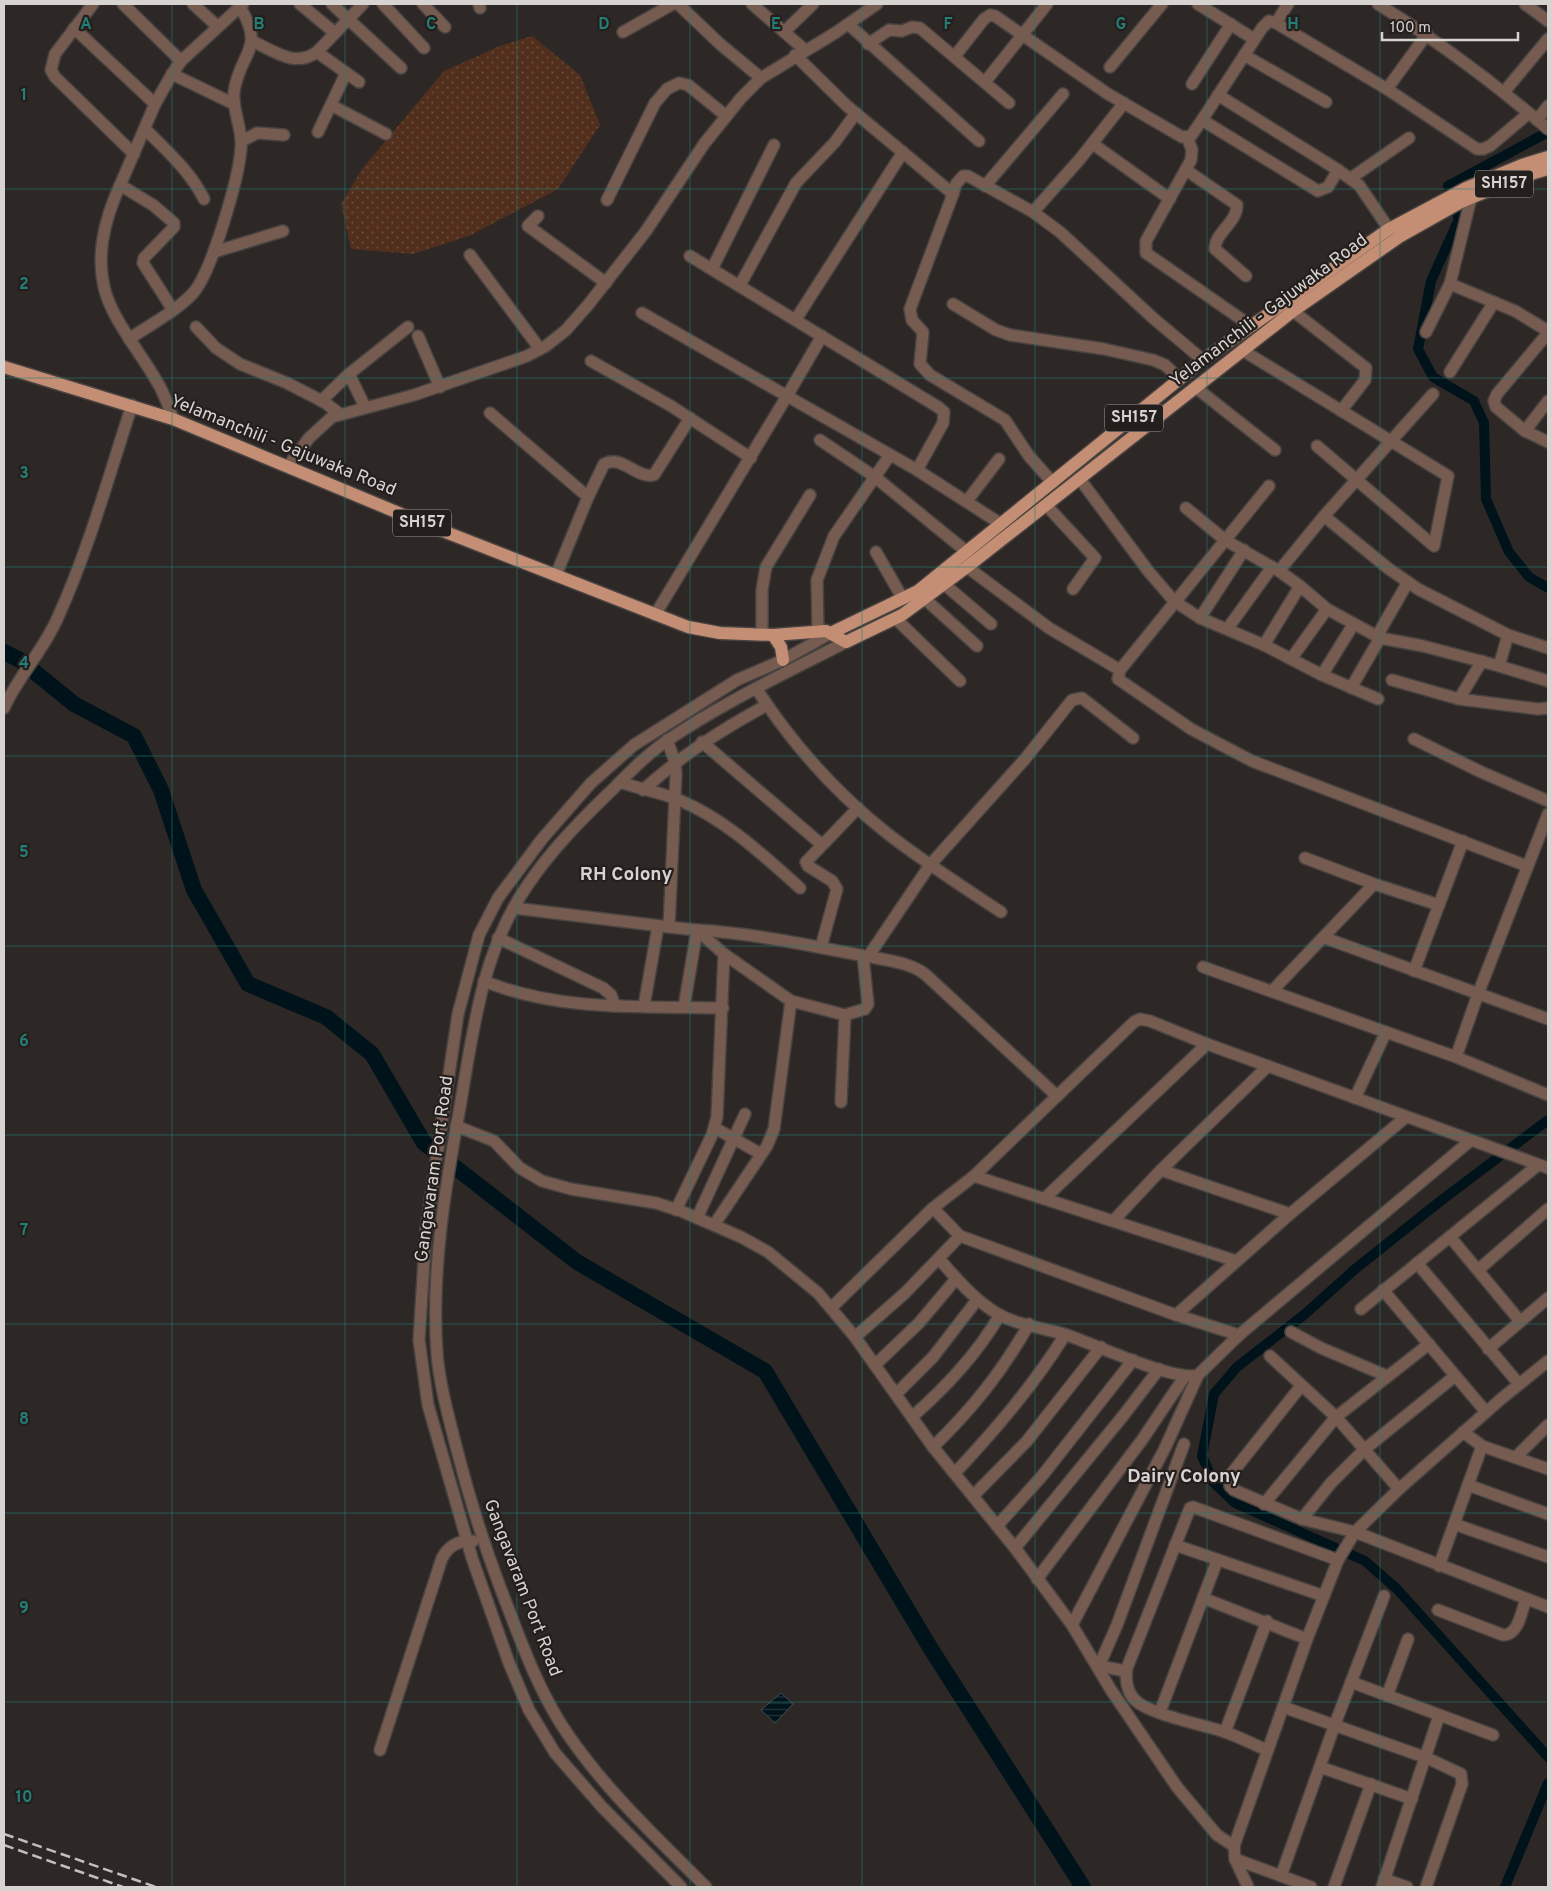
<svg xmlns="http://www.w3.org/2000/svg" width="1552" height="1891" font-family="Overpass,sans-serif">
  <defs>
    <pattern id="grass-dots" width="8" height="8" patternUnits="userSpaceOnUse" patternTransform="scale(1.25)"><rect width="8" height="8" fill="#512f1c"/><path d="M2 2h.1M6 6h.1" fill="none" stroke="#694c3c" stroke-width="1.8" stroke-linecap="round"/></pattern>
    <pattern id="water-rules" width="6" height="5" patternUnits="userSpaceOnUse" patternTransform="scale(1.25)"><rect width="6" height="5" fill="#00131a"/><path d="M0 2.5h6" fill="none" stroke="#24343a"/></pattern>
  </defs>
  <rect width="100%" height="100%" fill="#2d2826"/>
  <path fill="url(#grass-dots)" d="M532,36L580,75L600,125L558,189L469,236L413,254L351,249L341,204L362,169L444,71L500,46Z"/>
  <path fill="url(#water-rules)" stroke="#404d51" d="M781,1693L793,1704L775,1723L761,1710Z"/>
  <g fill="none" stroke-linecap="round" stroke-linejoin="round">
    <g stroke="#00131a" stroke-width="10">
      <path d="M1548,132L1448,186L1459,219L1431,281L1418,349L1433,377L1474,401L1484,423L1486,499L1509,552L1529,577L1548,588"/>
      <path d="M1548,1120L1443,1199L1354,1270L1305,1314L1237,1367L1214,1394L1202,1456L1214,1483L1235,1503L1365,1561L1397,1589L1548,1757"/>
      <path d="M1505,1887L1548,1783"/>
    </g>
    <path stroke="#00131a" stroke-width="16" d="M4,652L20,660L74,704L134,736L161,790L194,890L248,984L326,1017L372,1054L424,1143L577,1262L765,1371L931,1649L1083,1887"/>
    <g stroke="#484341" stroke-width="14">
      <g id="minor">
        <path d="M93,4L55,54L51,70L55,77L134,154"/>
        <path d="M123,4L181,61"/>
        <path d="M193,4L217,26"/>
        <path d="M300,4L335,33"/>
        <path d="M332,4L401,68"/>
        <path d="M383,4L424,48"/>
        <path d="M423,4L445,27"/>
        <path d="M479,4L480,8"/>
        <path d="M678,4L720,44L761,78"/>
        <path d="M752,4L805,50"/>
        <path d="M1198,4L1254,39"/>
        <path d="M1288,4L1276,23L1387,89L1427,34"/>
        <path d="M1378,4C1438,41 1494,83 1548,129"/>
        <path d="M1525,4L1548,21"/>
        <path d="M848,24L979,141"/>
        <path d="M74,28L155,104"/>
        <path d="M623,32L673,4"/>
        <path d="M784,32L813,4"/>
        <path d="M252,41C274,51 295,68 317,52L363,4"/>
        <path d="M868,44L889,30L902,31L912,27L920,28L1009,103"/>
        <path d="M317,52L359,82"/>
        <path d="M795,55L847,106L953,194L910,309L912,320L923,332L920,364L930,375L1005,420L1029,456L1053,483"/>
        <path d="M1244,55L1326,102"/>
        <path d="M955,56L984,19L990,15L995,16L1108,94L1182,137L1191,136L1202,120L1318,191L1328,187L1338,170L1359,185L1389,229"/>
        <path d="M1110,67L1162,4"/>
        <path d="M172,74L234,104"/>
        <path d="M985,82L1047,4"/>
        <path d="M1192,84L1231,24"/>
        <path d="M1387,89L1477,149H1483L1490,146L1529,113"/>
        <path d="M1504,92L1548,39"/>
        <path d="M1218,95L1338,170"/>
        <path d="M331,105L386,134"/>
        <path d="M1202,120L1262,28L1269,21L1276,23"/>
        <path d="M1537,120L1548,106"/>
        <path d="M145,129C167,151 190,171 204,199"/>
        <path d="M318,132L346,73"/>
        <path d="M1187,137L1192,150L1191,160L1146,241V253L1251,326"/>
        <path d="M242,141L257,133L284,135"/>
        <path d="M1093,144L1170,199"/>
        <path d="M1186,170L1237,205C1237,223 1215,232 1215,249L1246,276"/>
        <path d="M1351,178L1409,138"/>
        <path d="M120,185L153,205L174,223V227L144,258L143,263L173,310"/>
        <path d="M985,186L1063,94"/>
        <path d="M953,194L956,184L963,176H968L1033,212L1060,232L1153,318L1203,360"/>
        <path d="M1471,198L1450,284L1515,311L1548,331"/>
        <path d="M607,200L655,103L667,89L679,83L688,85L725,115"/>
        <path d="M1033,212L1080,159L1124,103"/>
        <path d="M538,216L528,226L606,283"/>
        <path d="M214,252L283,231"/>
        <path d="M470,255L540,349"/>
        <path d="M690,256L938,407L944,412L943,423L917,470"/>
        <path d="M712,269L774,145"/>
        <path d="M740,285L796,183L835,142L856,113"/>
        <path d="M953,304L996,330L1010,335L1104,349L1153,360L1165,365L1180,379"/>
        <path d="M1293,311L1366,368L1365,380L1341,411"/>
        <path d="M642,313L787,396L822,336"/>
        <path d="M796,319L903,152"/>
        <path d="M196,327L216,348L240,364L287,383L324,402L340,414"/>
        <path d="M1426,332L1450,284"/>
        <path d="M418,336L440,387"/>
        <path d="M129,339C151,324 177,311 194,292C212,270 239,178 241,148C243,129 232,111 234,92C240,51 266,50 240,7"/>
        <path d="M1242,350L1448,476L1434,546L1317,446"/>
        <path d="M591,361L671,406L751,458"/>
        <path d="M1450,372L1494,302"/>
        <path d="M349,374L365,407"/>
        <path d="M1195,387L1275,450"/>
        <path d="M321,401L349,374L408,327"/>
        <path d="M1548,401L1525,431L1548,442"/>
        <path d="M490,413L588,497"/>
        <path d="M173,419C168,405 164,392 156,380C140,352 111,318 104,287C97,257 104,224 115,197L155,104L172,74L181,61L243,4"/>
        <path d="M1525,431L1496,407L1494,401L1497,394L1548,333"/>
        <path d="M820,440L875,477L967,552"/>
        <path d="M289,465L309,438L332,417L414,395L527,356L546,346L566,330L588,305L646,231L704,144L741,98L761,78L835,33L877,4"/>
        <path d="M1079,478L1149,572L1174,601L1200,618L1264,645L1300,586L1327,609L1380,638L1423,646L1499,666L1508,635"/>
        <path d="M1269,486L1120,670L1118,679L1191,729L1252,761L1527,866"/>
        <path d="M967,501L999,459"/>
        <path d="M1046,505L1095,558L1073,589"/>
        <path d="M1186,508L1225,540L1279,571L1300,586"/>
        <path d="M1324,516L1389,569L1418,589L1508,635L1548,648"/>
        <path d="M876,552L903,599"/>
        <path d="M967,567L1049,628L1120,670"/>
        <path d="M1279,571L1324,516L1433,394"/>
        <path d="M556,575L588,497L604,464C622,454 636,479 654,475L690,418"/>
        <path d="M944,584L991,624"/>
        <path d="M924,598L977,646"/>
        <path d="M655,615L787,396L917,470L1001,524"/>
        <path d="M895,618L960,681"/>
        <path d="M1200,618L1244,550"/>
        <path d="M1228,628L1272,567"/>
        <path d="M818,631L817,580L834,536L890,455"/>
        <path d="M762,635V590L766,567L810,495"/>
        <path d="M1377,636L1408,582"/>
        <path d="M1264,645L1322,675L1378,699"/>
        <path d="M1291,659L1327,609"/>
        <path d="M1499,666L1548,681"/>
        <path d="M1322,675L1353,625"/>
        <path d="M1392,680L1459,699L1538,709L1548,708"/>
        <path d="M756,688C791,742 837,794 888,834C924,862 963,887 1001,912"/>
        <path d="M1351,688L1380,638"/>
        <path d="M1459,699L1482,661"/>
        <path d="M4,708C18,676 44,650 58,617C89,549 109,475 132,405"/>
        <path d="M1414,739L1479,771L1548,801"/>
        <path d="M667,740L675,762L676,774L669,927L697,930L724,954L791,1001L774,1129L767,1146L714,1225"/>
        <path d="M702,742L821,844"/>
        <path d="M620,782C639,789 660,792 679,800C725,819 763,855 800,888"/>
        <path d="M643,790C682,755 721,730 767,705"/>
        <path d="M1305,858L1374,884L1439,905"/>
        <path d="M514,908L669,927"/>
        <path d="M498,938L603,988L611,995L615,1006"/>
        <path d="M1325,938L1548,1019"/>
        <path d="M821,947L837,889L832,881L808,866L806,862L858,808"/>
        <path d="M868,957L930,865L1025,759L1072,700L1082,698L1133,738"/>
        <path d="M1203,967L1456,1057L1548,1095"/>
        <path d="M1414,971L1463,841"/>
        <path d="M484,981C559,1012 643,1006 723,1008"/>
        <path d="M1273,990L1374,884"/>
        <path d="M791,1001L845,1015"/>
        <path d="M644,1006L658,926"/>
        <path d="M684,1007L697,930C752,933 806,945 860,955C882,960 909,961 926,975L1057,1096"/>
        <path d="M1456,1057L1478,994L1548,814"/>
        <path d="M1355,1098L1386,1032"/>
        <path d="M841,1102L845,1015L865,1009L868,1004L863,956"/>
        <path d="M456,1126L494,1141L520,1168L542,1181L571,1189L656,1203L681,1211L741,1237L768,1252L818,1293L855,1337L933,1447L1015,1548L1072,1625L1111,1690L1177,1787L1217,1835L1234,1846"/>
        <path d="M715,1128L761,1154"/>
        <path d="M1161,1170L1290,1214"/>
        <path d="M974,1176L1236,1261"/>
        <path d="M1044,1199L1207,1044"/>
        <path d="M933,1208L960,1236L1176,1315L1239,1335"/>
        <path d="M676,1210L712,1135L717,1117L724,954"/>
        <path d="M697,1218L745,1114"/>
        <path d="M1114,1220L1161,1170L1268,1066"/>
        <path d="M1451,1238L1520,1321"/>
        <path d="M940,1260C958,1280 974,1300 998,1314C1017,1325 1043,1328 1064,1334C1092,1343 1174,1382 1198,1375L1239,1335L1470,1141"/>
        <path d="M1417,1263L1519,1384"/>
        <path d="M1478,1270L1548,1209"/>
        <path d="M1383,1290L1486,1412"/>
        <path d="M831,1308L933,1208L974,1176L1134,1022L1140,1019L1150,1021L1207,1044L1548,1168"/>
        <path d="M1361,1309L1538,1165"/>
        <path d="M1176,1315L1290,1214L1406,1117"/>
        <path d="M1291,1332L1321,1348L1387,1376"/>
        <path d="M855,1337L905,1293L960,1236"/>
        <path d="M1488,1349L1548,1298"/>
        <path d="M1270,1356L1336,1417L1399,1489"/>
        <path d="M875,1365L919,1323L956,1279"/>
        <path d="M1301,1386L1232,1473L1230,1486L1234,1490L1302,1519L1355,1532L1548,1607"/>
        <path d="M896,1394L933,1357L977,1300"/>
        <path d="M912,1417C947,1386 976,1355 1000,1315"/>
        <path d="M1463,1432L1482,1446L1548,1469"/>
        <path d="M933,1447C972,1409 1002,1372 1029,1324"/>
        <path d="M1516,1457L1548,1425"/>
        <path d="M955,1473C996,1429 1033,1386 1065,1335"/>
        <path d="M1468,1485L1548,1514"/>
        <path d="M973,1496L1027,1441L1101,1347"/>
        <path d="M1264,1504L1336,1417L1429,1344"/>
        <path d="M1302,1519L1331,1483L1365,1449L1455,1376"/>
        <path d="M1454,1524L1548,1557"/>
        <path d="M997,1526L1042,1476L1133,1360"/>
        <path d="M1175,1545L1324,1596"/>
        <path d="M1015,1548L1123,1416L1159,1369"/>
        <path d="M1439,1566L1482,1446"/>
        <path d="M1037,1579L1142,1440L1185,1376"/>
        <path d="M1203,1598L1307,1639"/>
        <path d="M1438,1610L1503,1635C1519,1635 1521,1612 1526,1599"/>
        <path d="M1072,1625L1165,1448L1198,1375"/>
        <path d="M1126,1671L1099,1666L1117,1625L1184,1444"/>
        <path d="M1351,1682L1493,1735"/>
        <path d="M1387,1696L1408,1639"/>
        <path d="M1283,1707L1427,1758L1461,1774L1462,1784L1426,1887"/>
        <path d="M1160,1712L1217,1561"/>
        <path d="M1225,1732L1267,1621"/>
        <path d="M380,1750L442,1558C449,1545 459,1540 473,1541"/>
        <path d="M1267,1750C1253,1744 1239,1737 1225,1732C1204,1725 1148,1714 1135,1700C1127,1692 1125,1679 1127,1668L1190,1508L1193,1507L1338,1560"/>
        <path d="M1320,1767L1412,1799"/>
        <path d="M1235,1859L1311,1887"/>
        <path d="M1281,1876L1335,1724L1384,1596"/>
        <path d="M1384,1879L1407,1887"/>
        <path d="M681,1887L602,1807L555,1753L529,1710L509,1663L472,1558L428,1405L419,1340L426,1229L458,1014L479,935L498,898L542,839L591,783L634,745L737,680L783,660L833,632"/>
        <path d="M706,1887C655,1836 600,1785 561,1724C534,1681 518,1633 500,1587C483,1542 469,1497 457,1450C449,1418 440,1387 437,1354C431,1272 445,1188 460,1107C473,1031 482,951 527,886C551,850 581,820 612,790C629,773 647,754 668,740C724,702 786,673 846,642"/>
        <path d="M1248,1887L1235,1859L1234,1846L1307,1639L1338,1560L1355,1532L1399,1489L1501,1399L1548,1361"/>
        <path d="M1334,1887L1371,1784"/>
        <path d="M1382,1887L1439,1716"/>
      </g>
    </g>
    <g stroke="#484341" stroke-width="15">
      <g id="major">
        <path d="M4,367L173,419L425,524L688,627L720,633L773,635L826,631L846,642L902,615L967,567L1293,311L1399,237L1461,202L1524,176L1548,169"/>
        <path d="M833,632L918,591L1203,360L1389,229L1466,188L1522,165L1548,157"/>
        <path d="M773,635L781,647L783,660"/>
      </g>
    </g>
    <use href="#minor" stroke="#765c50" stroke-width="11"/>
    <use href="#major" stroke="#c38e74" stroke-width="12"/>
    <g stroke="#c2bfbd" stroke-width="2.5" stroke-dasharray="10 5" stroke-linecap="butt">
      <path d="M4,1834L156,1887"/>
      <path d="M4,1845L123,1887"/>
    </g>
  </g>
  <path fill="none" stroke="#237f78" stroke-width="1" stroke-opacity="0.55" d="M172,4V1887M345,4V1887M517,4V1887M690,4V1887M862,4V1887M1035,4V1887M1207,4V1887M1380,4V1887M4,189H1548M4,378H1548M4,567H1548M4,756H1548M4,946H1548M4,1135H1548M4,1324H1548M4,1513H1548M4,1702H1548"/>
  <g text-anchor="middle" dominant-baseline="central" stroke-width="4.5" stroke-linejoin="round" paint-order="stroke">
    <g fill="#241f1c" stroke="#a19d9b" stroke-width="1">
      <rect x="1475" y="170.5" width="58" height="27" rx="4"/>
      <rect x="1105" y="404.5" width="58" height="27" rx="4"/>
      <rect x="393" y="509.5" width="58" height="27" rx="4"/>
    </g>
    <g font-size="16" font-weight="bold" fill="#d6d3d1">
      <text x="1504" y="184">SH157</text>
      <text x="1134" y="418">SH157</text>
      <text x="422" y="523">SH157</text>
    </g>
    <g font-size="18" fill="#d6d3d1" stroke="#241f1c">
      <text transform="translate(1269 311) rotate(-37)">Yelamanchili - Gajuwaka Road</text>
      <text transform="translate(283 446) rotate(22)">Yelamanchili - Gajuwaka Road</text>
      <text transform="translate(435 1169) rotate(-82)">Gangavaram Port Road</text>
      <text transform="translate(522 1588) rotate(69)">Gangavaram Port Road</text>
    </g>
    <g font-size="19" font-weight="bold" fill="#d6d3d1" stroke="#241f1c">
      <text x="626" y="875">RH Colony</text>
      <text x="1184" y="1477">Dairy Colony</text>
    </g>
  </g>
  <g font-size="16" text-anchor="middle" font-weight="bold" fill="#237f78" stroke="#241f1c" stroke-width="4.5" stroke-linejoin="round" paint-order="stroke">
    <text x="86" y="29">A</text>
    <text x="259" y="29">B</text>
    <text x="431" y="29">C</text>
    <text x="604" y="29">D</text>
    <text x="776" y="29">E</text>
    <text x="948" y="29">F</text>
    <text x="1121" y="29">G</text>
    <text x="1293" y="29">H</text>
    <text x="24" y="100">1</text>
    <text x="24" y="289">2</text>
    <text x="24" y="478">3</text>
    <text x="24" y="668">4</text>
    <text x="24" y="857">5</text>
    <text x="24" y="1046">6</text>
    <text x="24" y="1235">7</text>
    <text x="24" y="1424">8</text>
    <text x="24" y="1613">9</text>
    <text x="24" y="1802">10</text>
  </g>
  <rect width="1552" height="1891" fill="none" stroke="#d6d3d1" stroke-width="10"/>
  <path d="M1382 32v8h136v-8" fill="none" stroke="#d6d3d1" stroke-width="2.5"/>
  <text x="1390" y="32" font-size="15" fill="#d6d3d1" stroke="#241f1c" stroke-width="4" paint-order="stroke">100 m</text>
</svg>
